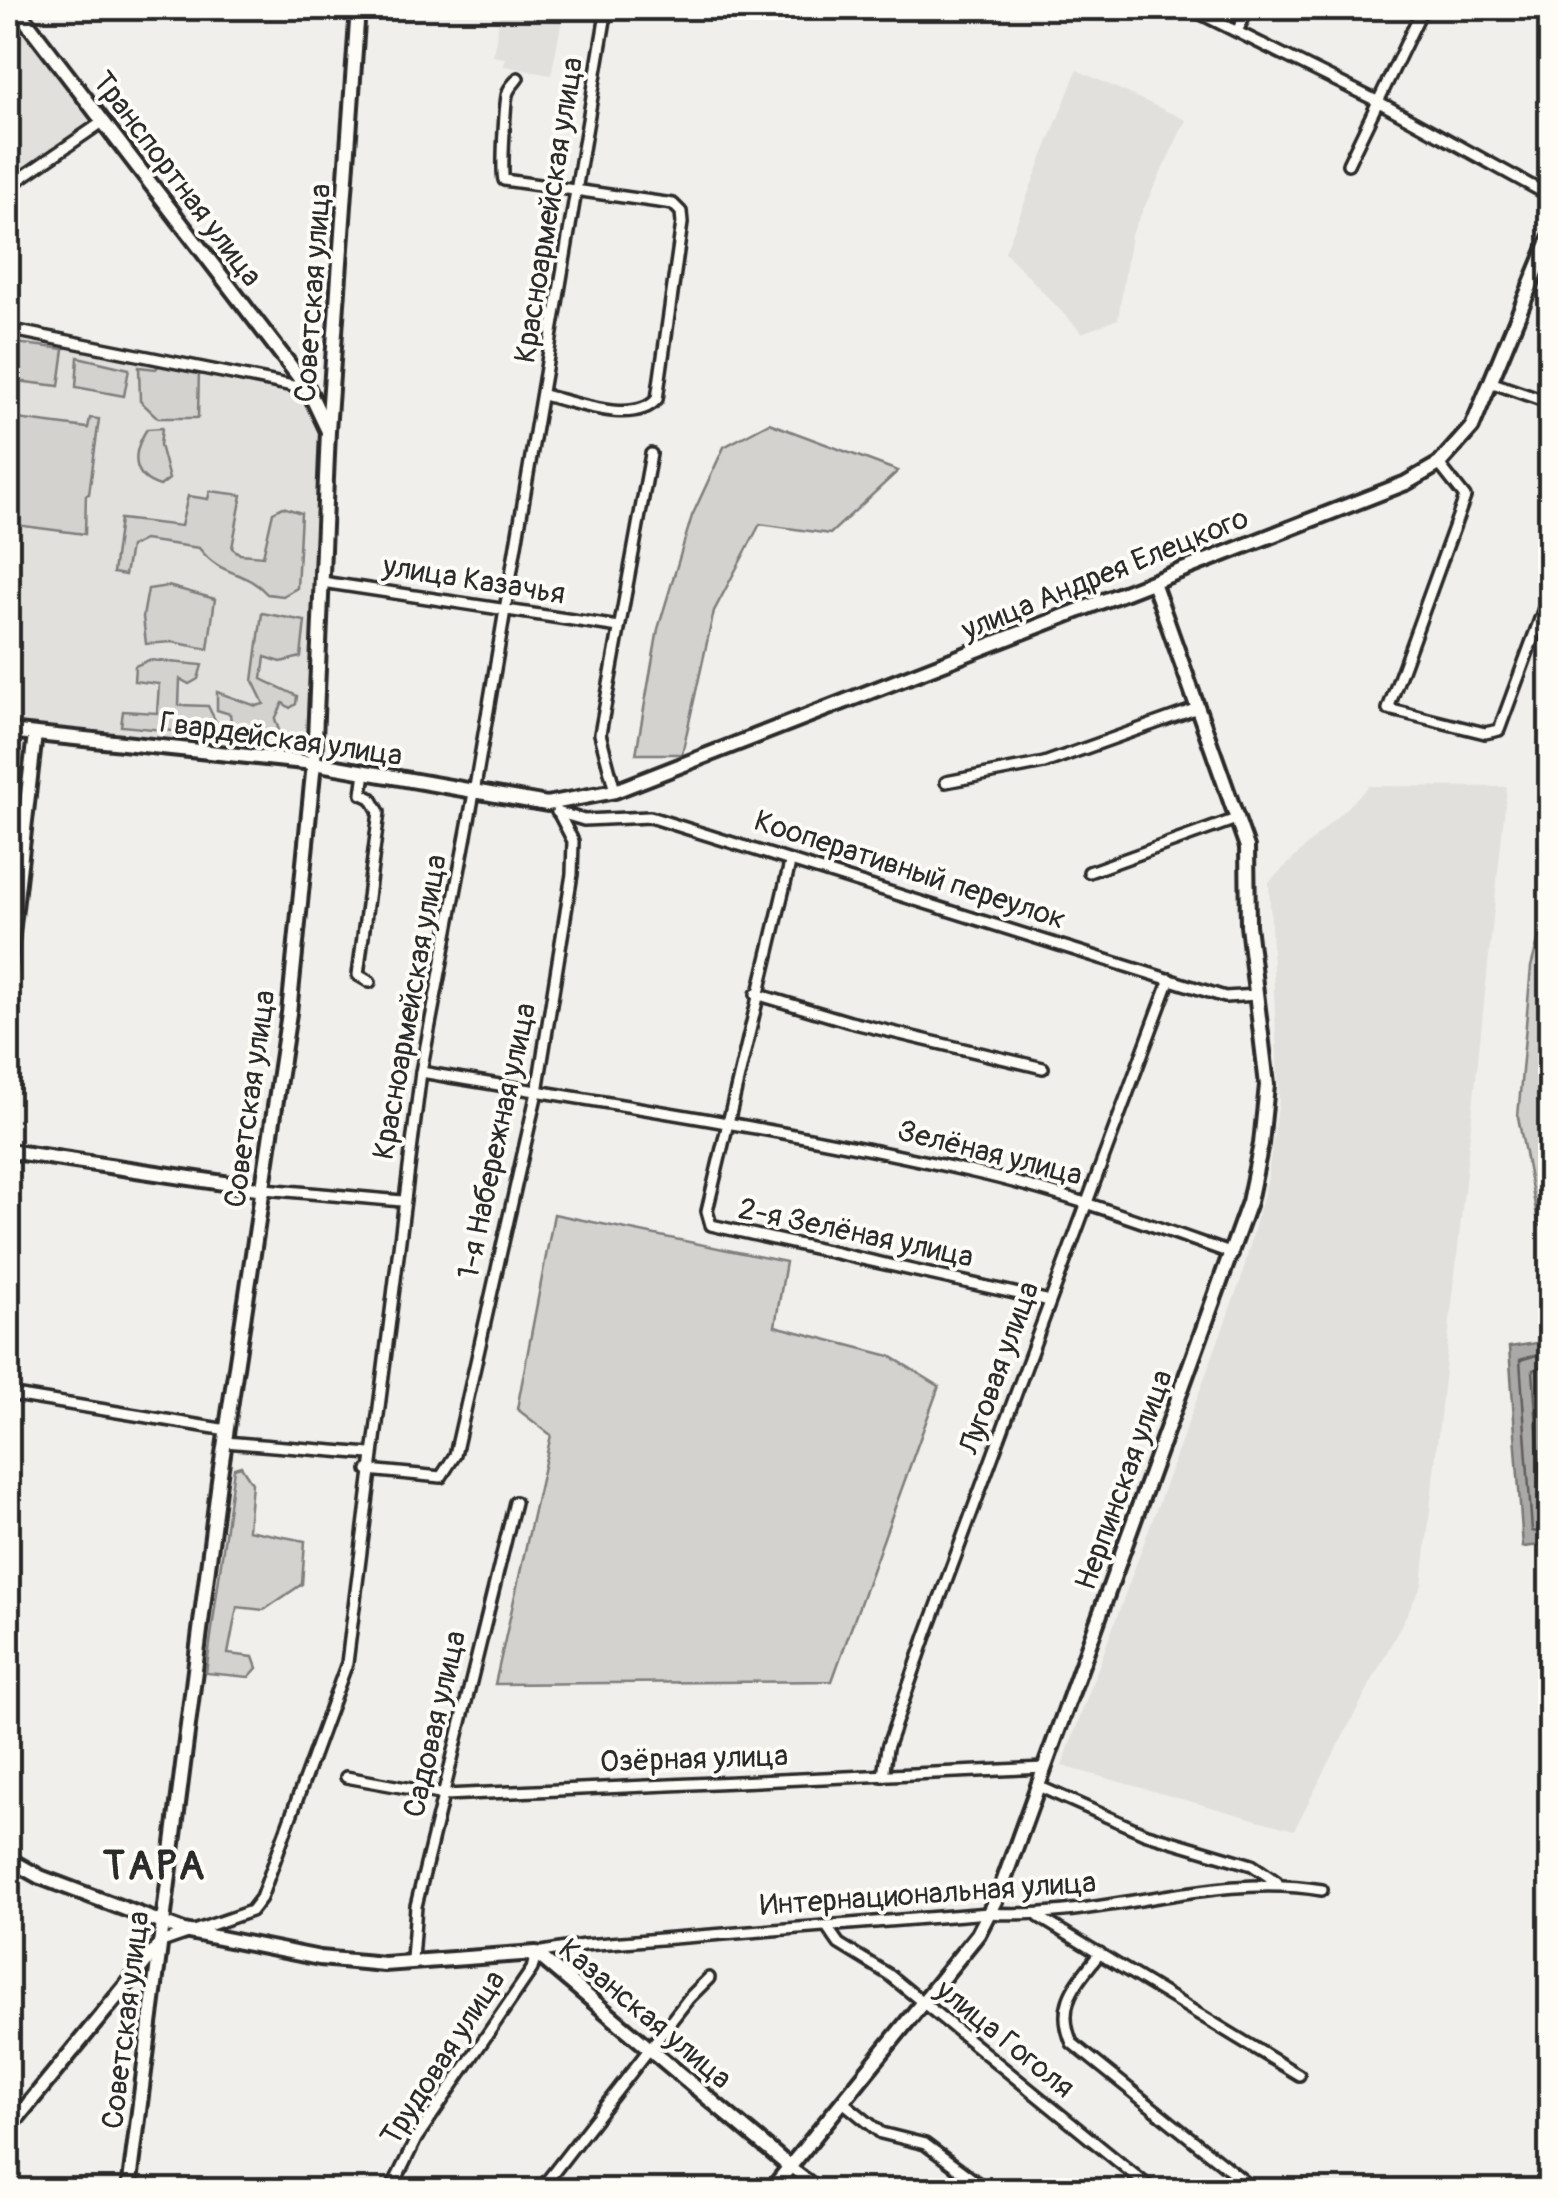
<svg xmlns="http://www.w3.org/2000/svg" width="1558" height="2198" font-family="Pangolin,sans-serif">
  <rect width="100%" height="100%" fill="#f0efeb"/>
  <filter id="ink" filterUnits="userSpaceOnUse"><feTurbulence type="fractalNoise" baseFrequency=".01" numOctaves="2"/><feDisplacementMap in="SourceGraphic" scale="20" xChannelSelector="R" yChannelSelector="G"/><feConvolveMatrix kernelMatrix="1 2 1 2 8 2 1 2 1" color-interpolation-filters="sRGB"/></filter>
  <g filter="url(#ink)">
    <g fill="#e1e0dc">
      <path d="M8,8H16L101,123L8,187Z"/>
      <path d="M501,8L564,10L551,75L504,66L505,58L493,56Z"/>
      <path d="M1077,70L1186,120L1131,235L1118,319L1082,333L1005,252Z"/>
      <path d="M8,329L308,389L328,431L314,763L8,731V524L85,534L89,494V428L16,419L18,402L8,401Z"/>
      <path d="M1369,786L1507,787L1422,1585L1294,1830L1062,1766L1241,1279L1267,1182L1279,1100L1269,882Z"/>
    </g>
    <g fill="#d3d2cf" stroke="#7f7e7d" stroke-width="2.5">
      <path d="M8,342L64,349L59,386L8,380Z"/>
      <path d="M78,357L129,369L124,396L76,387Z"/>
      <path d="M163,360L199,367L198,418H158L140,401L139,367L156,369Z"/>
      <path d="M8,401L18,402L17,419L88,428L90,418L99,419L89,494L86,495L85,534L8,524Z"/>
      <path d="M769,423L898,471L830,534L760,524L714,611L682,754H636L658,629L692,516L724,447Z"/>
      <path d="M162,428L160,445L169,479L160,486C130,477 132,452 147,429Z"/>
      <path d="M210,491L242,495L232,548L240,554L263,556L273,512L283,507L301,513L297,588L283,596L267,594C243,568 222,578 199,548L144,540L130,547L125,575L113,573L120,519L181,526L188,496L208,499Z"/>
      <path d="M168,586L215,599L208,649L172,642L146,644L143,617L148,589Z"/>
      <path d="M262,613L305,621L301,657L281,662L265,657L262,679L297,696L296,704L290,708L283,703L275,719L283,742L268,747L234,741L230,714L217,710V692L256,706L264,704L253,681Z"/>
      <path d="M149,660L202,665L198,679L189,684L180,679L179,705L208,706L218,726L214,735L121,726L123,711L157,713L159,684L134,681L135,666Z"/>
      <path d="M1543,922L1550,935V1222L1539,1226L1518,1117L1531,967Z"/>
      <path d="M554,1214L786,1262L775,1326L890,1356L939,1386L832,1681L495,1684L551,1435L517,1409Z"/>
      <path d="M241,1466L252,1483L248,1530L305,1541L302,1584L264,1610L237,1607L228,1654L253,1657L257,1668L249,1677L206,1673L234,1468Z"/>
    </g>
    <path fill="#aaa9a7" stroke="#777775" stroke-width="2.5" d="M1550,1341V1544L1523,1547L1509,1347Z"/>
    <g fill="none" stroke-linecap="round" stroke-linejoin="round">
      <g stroke="#5e5d5d" stroke-width="2.5">
        <path d="M1550,1351L1520,1360L1532,1531L1550,1534"/>
        <path d="M1550,1364L1533,1370L1543,1517L1550,1522"/>
      </g>
      <g stroke="#2b2b2b" stroke-width="16">
        <g id="street">
          <path d="M1189,8L1377,101L1550,196"/>
          <path d="M1237,31L1249,8"/>
          <path d="M518,78C515,83 510,86 508,92C505,98 501,174 504,180L673,204L681,212L682,223L657,399C634,426 574,402 543,395"/>
          <path d="M1348,164L1423,8"/>
          <path d="M8,187L101,123"/>
          <path d="M8,329L308,389"/>
          <path d="M1493,383L1550,403"/>
          <path d="M1439,464L1465,497L1388,709L1485,733L1499,730L1550,592"/>
          <path d="M322,582L619,627"/>
          <path d="M365,772L362,794L371,798L379,812L358,975L370,982"/>
          <path d="M946,782L1044,763L1198,708"/>
          <path d="M615,791L600,734L651,454"/>
          <path d="M557,812L584,820L650,817L1225,997L1257,995"/>
          <path d="M790,863L707,1211L711,1225L1050,1301"/>
          <path d="M1089,872L1239,818"/>
          <path d="M756,994L850,1022L1043,1068"/>
          <path d="M421,1072C605,1103 791,1130 973,1172C1062,1192 1148,1224 1233,1254"/>
          <path d="M264,1189L402,1201"/>
          <path d="M8,1394L227,1430"/>
          <path d="M225,1442L370,1454"/>
          <path d="M368,1470L441,1477L455,1455L537,1092L572,874L573,841L558,812"/>
          <path d="M883,1776L887,1748L927,1633L1170,979"/>
          <path d="M346,1777L445,1795L1045,1768"/>
          <path d="M1038,1786L1144,1833L1252,1865L1277,1882"/>
          <path d="M1039,1917L1299,2075"/>
          <path d="M827,1927L839,1944L888,1974L1153,2190"/>
          <path d="M162,1942L251,1911L261,1898L347,1663L421,1072L474,793L607,8"/>
          <path d="M1100,1953C1076,1984 1055,2004 1072,2043L1255,2190"/>
          <path d="M412,1959L416,1906L515,1502"/>
          <path d="M843,2102L881,2133L925,2144L987,2190"/>
          <path d="M790,2167L821,2190"/>
          <path d="M391,2190L416,2139L532,1969L536,1953L584,1945L989,1913C1100,1921 1212,1871 1322,1890"/>
          <path d="M540,2190L689,1998L709,1978"/>
        </g>
      </g>
      <g stroke="#2b2b2b" stroke-width="20">
        <g id="secondary">
          <path d="M16,8L308,389L327,429"/>
          <path d="M8,731L314,763L547,804L615,791L1406,483L1439,464L1472,427L1550,238"/>
          <path d="M8,969L35,734"/>
          <path d="M8,1151L264,1189"/>
          <path d="M8,1752V1767"/>
          <path d="M8,1859L40,1877L184,1931L320,1958L384,1964L536,1953L790,2167"/>
          <path d="M8,2129L160,1944"/>
          <path d="M129,2190L219,1481L289,1013L314,763L328,431L358,8"/>
          <path d="M771,2190L978,1934L1000,1891L1249,1202L1261,1144L1267,1085L1248,925L1247,847L1153,582"/>
        </g>
      </g>
      <use href="#street" stroke="#fdfcf7" stroke-width="9"/>
      <use href="#secondary" stroke="#fdfcf7" stroke-width="12"/>
    </g>
  </g>
  <g text-anchor="middle" dominant-baseline="central" stroke-width="8" stroke-linejoin="round" paint-order="stroke">
    <g font-size="30" fill="#2b2b2b" stroke="#fdfcf7">
      <text transform="translate(177 179) rotate(53)">Транспортная улица</text>
      <text transform="translate(549 210) rotate(-81)">Красноармейская улица</text>
      <text transform="translate(313 293) rotate(-86)">Советская улица</text>
      <text transform="translate(1105 574) rotate(-22)">улица Андрея Елецкого</text>
      <text transform="translate(474 580) rotate(9)">улица Казачья</text>
      <text transform="translate(281 739) rotate(8)">Гвардейская улица</text>
      <text transform="translate(910 870) rotate(18)">Кооперативный переулок</text>
      <text transform="translate(410 1007) rotate(-80)">Красноармейская улица</text>
      <text transform="translate(250 1099) rotate(-82)">Советская улица</text>
      <text transform="translate(497 1141) rotate(-78)">1-я Набережная улица</text>
      <text transform="translate(990 1153) rotate(14)">Зелёная улица</text>
      <text transform="translate(856 1233) rotate(12)">2-я Зелёная улица</text>
      <text transform="translate(999 1368) rotate(-70)">Луговая улица</text>
      <text transform="translate(1124 1480) rotate(-70)">Нерпинская улица</text>
      <text transform="translate(435 1724) rotate(-77)">Садовая улица</text>
      <text transform="translate(694 1759) rotate(-2)">Озёрная улица</text>
      <text transform="translate(928 1894) rotate(-4)">Интернациональная улица</text>
      <text transform="translate(645 2014) rotate(40)">Казанская улица</text>
      <text transform="translate(126 2020) rotate(-83)">Советская улица</text>
      <text transform="translate(1005 2039) rotate(39)">улица Гоголя</text>
      <text transform="translate(443 2058) rotate(-57)">Трудовая улица</text>
    </g>
    <g font-size="40" font-weight="bold" letter-spacing="2.5" fill="#2b2b2b" stroke="#fdfcf7">
      <text x="155" y="1866">ТАРА</text>
    </g>
  </g>
  <rect width="1558" height="2198" fill="none" stroke="#fdfcf7" stroke-width="40"/>
  <rect x="20" y="20" width="1518" height="2158" fill="none" stroke="#2b2b2b" stroke-width="4" filter="url(#ink)"/>
</svg>
